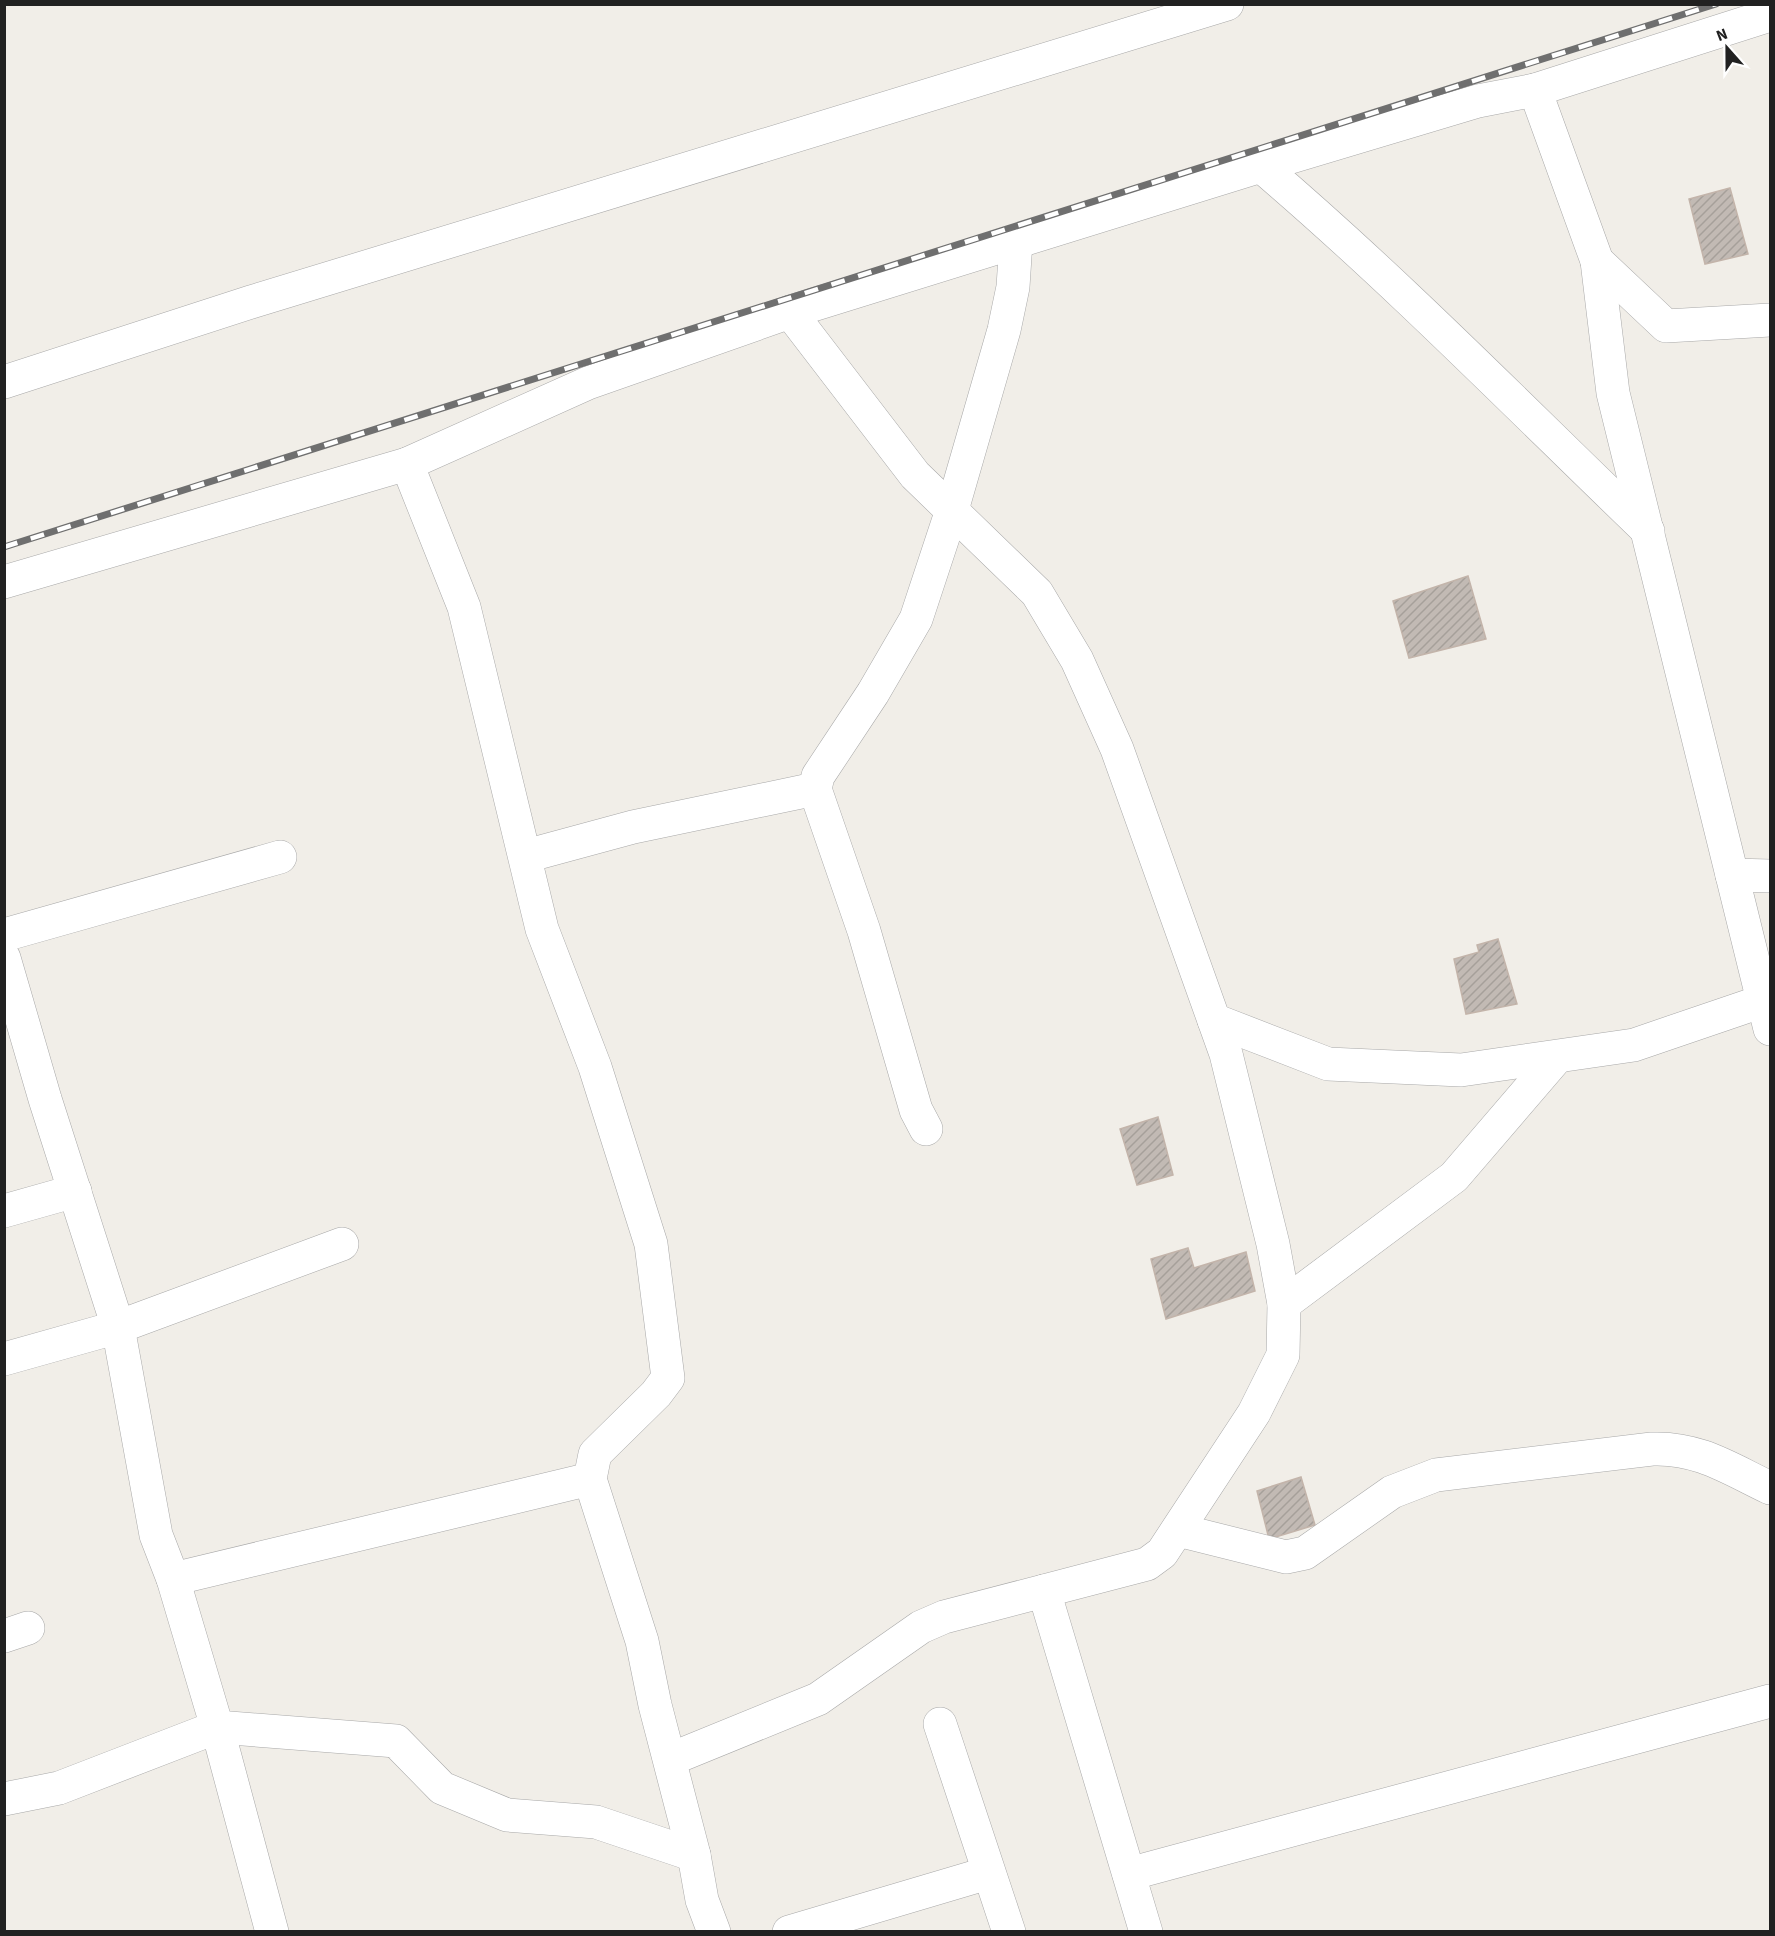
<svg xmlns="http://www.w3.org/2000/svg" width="1775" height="1936" font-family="'Source Sans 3',sans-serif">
  <defs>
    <pattern id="building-hatch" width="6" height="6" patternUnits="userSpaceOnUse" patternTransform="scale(1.5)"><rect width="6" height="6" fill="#c2bab4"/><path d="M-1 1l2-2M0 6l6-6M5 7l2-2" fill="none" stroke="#a6a09a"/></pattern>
  </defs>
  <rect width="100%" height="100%" fill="#f1eee8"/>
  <g fill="url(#building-hatch)" stroke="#c3b4aa" stroke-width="1.5">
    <path d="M1730,188L1748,254L1705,264L1689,199Z"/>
    <path d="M1468,576L1486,639L1409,658L1393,601Z"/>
    <path d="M1498,939L1517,1004L1466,1014L1454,959L1479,952L1477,945Z"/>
    <path d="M1158,1117L1173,1175L1137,1185L1120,1129Z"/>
    <path d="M1188,1248L1194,1268L1246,1252L1255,1291L1166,1319L1151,1259Z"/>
    <path d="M1301,1477L1315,1525L1269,1539L1257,1491Z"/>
  </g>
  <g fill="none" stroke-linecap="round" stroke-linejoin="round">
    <g stroke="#a8a8a8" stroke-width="34">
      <g id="minor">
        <path d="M1535,90L1597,261L1613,393L1770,1029"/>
        <path d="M1261,166C1396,281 1520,408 1648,531"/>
        <path d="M1597,261L1666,326L1770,320"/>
        <path d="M4,382L251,302L1227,4"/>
        <path d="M407,464L464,607L542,929L595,1067L651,1244L668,1378L656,1394L595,1454L590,1479L642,1641L655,1705L694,1855L702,1900L714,1932"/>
        <path d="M4,582L407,464L588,383L790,312L1261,166L1478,101L1535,90L1770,15"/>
        <path d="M526,856L633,827L815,789"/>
        <path d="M1732,875L1770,876"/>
        <path d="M4,935L280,857"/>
        <path d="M4,958L45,1099L118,1327L156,1535L173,1579L217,1727L396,1741L442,1788L507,1815L596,1822L694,1855"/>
        <path d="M1214,1020L1328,1064L1461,1070L1634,1045L1763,1001"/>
        <path d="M926,1129L916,1110L864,931L815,789L818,776L873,693L916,619L952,510L1004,330L1013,287L1016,241"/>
        <path d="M4,1211L75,1191"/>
        <path d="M1284,1304L1454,1177L1557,1057"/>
        <path d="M4,1359L118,1327L342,1244"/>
        <path d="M1178,1530L1286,1557L1305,1553L1392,1492L1436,1475L1652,1449C1698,1447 1730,1469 1770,1488"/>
        <path d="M173,1579L590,1479"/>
        <path d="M1044,1591L1146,1932"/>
        <path d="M4,1636L28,1628"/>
        <path d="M940,1724L1009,1932"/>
        <path d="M671,1759L818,1699L921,1627L944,1617L1147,1564L1162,1553L1254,1413L1283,1355L1284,1304L1273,1244L1226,1054L1117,749L1077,660L1037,593L915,475L790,312"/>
        <path d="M4,1799L59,1788L217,1727L272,1932"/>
        <path d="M1129,1874L1770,1701"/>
        <path d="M789,1932L988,1873"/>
      </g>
    </g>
    <use href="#minor" stroke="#fff" stroke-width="33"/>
    <g stroke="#6f6f6f" stroke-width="7">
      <path id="rail" d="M4,547L1716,4"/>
    </g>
    <use href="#rail" stroke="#fff" stroke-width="4.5" stroke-dasharray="14" stroke-linecap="butt"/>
  </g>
  <rect width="1775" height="1936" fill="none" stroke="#212121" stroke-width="12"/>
  <g transform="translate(1727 48) rotate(339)" stroke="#ffffff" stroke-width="4.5" paint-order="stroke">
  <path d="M0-4.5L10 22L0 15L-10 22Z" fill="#212121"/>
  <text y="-9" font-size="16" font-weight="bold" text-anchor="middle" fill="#212121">N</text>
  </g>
</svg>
